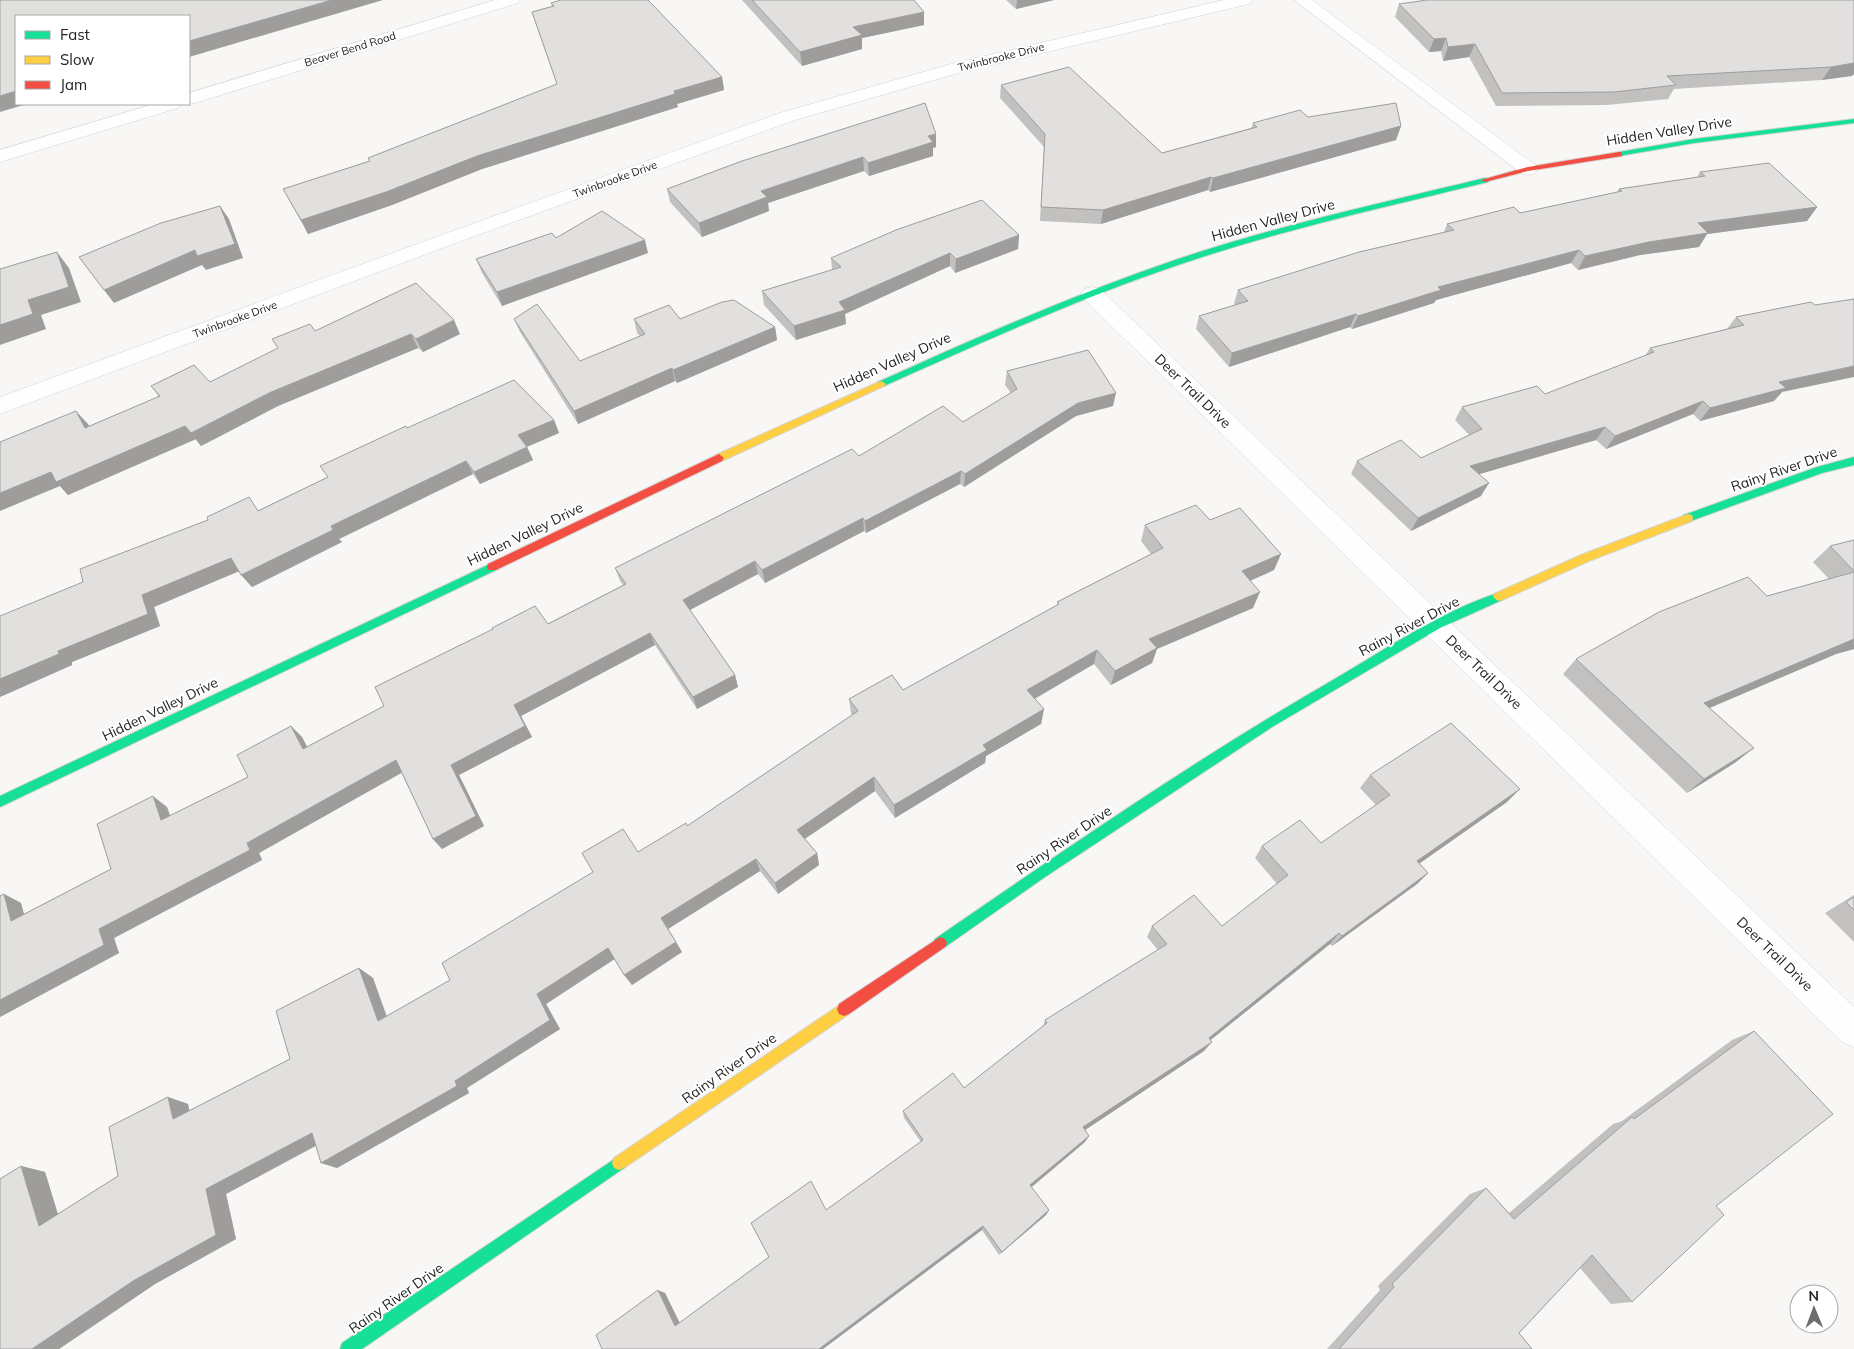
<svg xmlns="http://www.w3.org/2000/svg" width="1854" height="1349" font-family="Mulish,sans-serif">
  <rect width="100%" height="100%" fill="#f8f7f5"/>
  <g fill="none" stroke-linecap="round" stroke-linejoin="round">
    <g stroke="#d4d4d3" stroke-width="1">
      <g id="street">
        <path d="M495,0H520L518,3L195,103L186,104H189V93Z"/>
        <path d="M1224,0H1253L1251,3L1245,5L962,72L795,120L464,240L0,414V397L450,232L783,112L951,64Z"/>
        <path d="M1294,0H1312L1535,165L1538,169L1535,173L1528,175L1521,173Z"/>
        <path d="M154,104H181L178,108L0,162V150Z"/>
        <path d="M1092,287L1100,289L1854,1007V1047L1842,1042L1084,299L1081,294L1084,289Z"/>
      </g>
    </g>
    <g stroke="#d4d4d3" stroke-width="2">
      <g id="fast">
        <path d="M1854,119V123L1694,143L1619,156L1615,154L1619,152L1694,139Z"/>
        <path d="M1485,178L1489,180L1488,182C1385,207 1281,230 1181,264C1080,298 982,342 884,386H878L876,384L878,382C975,338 1073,295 1175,260C1276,226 1381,203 1485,178Z"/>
        <path d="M1854,457V465L1822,473L1688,522L1683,518L1684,515L1817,467Z"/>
        <path d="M492,563L497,567L496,570L0,807V796Z"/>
        <path d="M1498,593L1503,597L1502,600L1440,628L1272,727L1045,877L945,947L940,949L935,947L933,943L935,939C1067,848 1199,757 1338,677C1389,647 1442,611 1498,593Z"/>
        <path d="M619,1156L624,1158L626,1163L624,1168L362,1349H340L342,1343Z"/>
      </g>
    </g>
    <g stroke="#d4d4d3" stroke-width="2">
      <g id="slow">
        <path d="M881,381L886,384L884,386L722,461H716L714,458L716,455Z"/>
        <path d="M1688,514L1692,515L1693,518L1692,521L1589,561L1502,600L1498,601L1493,597L1494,594L1581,555Z"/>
        <path d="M844,1002L849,1004L851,1009L849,1014L624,1168L619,1170L614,1168L612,1163L614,1158Z"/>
      </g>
    </g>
    <g stroke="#d4d4d3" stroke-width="2">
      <g id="jam">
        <path d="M1619,152H1622V156L1528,171L1485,182L1481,180L1528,167Z"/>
        <path d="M719,454L724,458L722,461L496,570H488L487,567L488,564Z"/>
        <path d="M940,937L945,939L947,943L945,947L849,1014L844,1016L839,1014L837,1009L839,1004Z"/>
      </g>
    </g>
    <use href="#street" fill="#fefefe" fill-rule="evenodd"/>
    <use href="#fast" fill="#16e098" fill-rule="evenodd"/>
    <use href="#slow" fill="#ffcf43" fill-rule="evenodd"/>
    <use href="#jam" fill="#f24e42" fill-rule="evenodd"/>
  </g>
  <g fill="#c2c1c0">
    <path d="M742,0H914L924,12V25L862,38V49L802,66Z"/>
    <path d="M1006,0H1054L1016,9Z"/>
    <path d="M1854,0V75L1822,80L1674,89L1668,99L1607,105L1496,106L1469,57L1443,61L1441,51L1429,52L1395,17L1399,4Z"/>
    <path d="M551,3L722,77L724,90L677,104L678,107L482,169L392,205L308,234L283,189L369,161L368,158L557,84L532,12L552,6Z"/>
    <path d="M1001,85L1162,153L1251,128L1253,123L1308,117L1401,126L1396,140L1210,192L1208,190L1101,224L1040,221L1044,147L1000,98Z"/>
    <path d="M936,147L933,148V156L869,176L864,171L768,203L769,211L702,237L670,202L667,189L742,161Z"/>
    <path d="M1700,172L1817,207L1807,221L1707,234L1699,247L1640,255L1578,270L1571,263L1436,300L1434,303L1352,329L1350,327L1229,367L1196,329L1199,316L1235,305L1234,304L1238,290L1444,232L1447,224L1520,213L1617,192L1619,189L1697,177Z"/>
    <path d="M1019,235L1018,249L955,273L950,266L845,314L846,324L796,340L764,305L762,291L832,270L831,258Z"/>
    <path d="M556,238L648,253L502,306L482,273L476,259Z"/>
    <path d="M1811,302L1782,392L1774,401L1700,421L1693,414L1606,449L1596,440L1479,474L1481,496L1411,531L1351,474L1357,461L1421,458L1469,435L1455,420L1462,407L1545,394L1645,356L1650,348L1727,329L1736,317Z"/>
    <path d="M514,319L580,361L640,336L637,333L634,319H680L775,327L777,340L677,383L675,381L578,424L520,332Z"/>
    <path d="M315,331L460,334L423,352L418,348L278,406L201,446L196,439L68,495L60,486L88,424L89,426L159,397L151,386L210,382Z"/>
    <path d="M1007,371L1113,406L1076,416L964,487L960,484L866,533L864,531L765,583L758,574L690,610L735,675L738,687L697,709L655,645L521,716L532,737L459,775L484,826L442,849L433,839L401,772L259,853L262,860L114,938L119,953L0,1017L4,894L21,903L24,914L111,869L167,807L170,816L248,777L291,726L302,737L307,747L623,585L620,581L615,568L859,456L963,422L1011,393L1005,385Z"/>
    <path d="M554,420L559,433L527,447L533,460L480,484L473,474L339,539L342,542L252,587L239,571L154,607L160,626L72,662V665L0,697L259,510L328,477L407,428Z"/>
    <path d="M1210,520L1281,554L1274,570L1250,581L1253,608L1157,649L1152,663L1111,685L1094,664L1035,699L1044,709L1041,724L986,756L985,763L895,818L875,791L805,839L817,853L819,865L778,894L760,871L668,929L682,952L632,985L615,959L546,1004L560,1029L467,1088L469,1093L337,1168L321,1163L316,1146L226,1194L236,1239L155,1284L59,1349H0L21,1166L45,1172L58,1214L118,1176L168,1097L188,1104L189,1111L290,1059L359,968L373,978L387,1016L450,980L638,852L687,826L852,715L851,713L849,699L903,690L1057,605V602L1151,554L1141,541L1145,525Z"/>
    <path d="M1854,540V649L1836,654L1710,708L1736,762L1687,793L1563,674L1576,659L1767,596L1829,579L1813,562L1830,546Z"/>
    <path d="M1370,775L1507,802L1419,863L1428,873L1417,884L1332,946L1330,944L1210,1040L1204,1051L1085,1130L1089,1136L1085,1142L1031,1187L1049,1210L1046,1215L999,1255L982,1230L823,1349H602L665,1293L680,1323L769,1257L921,1142L904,1118L903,1111L964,1088L1043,1026L1045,1020L1158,950L1147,937L1152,926H1222L1277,884L1255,858L1262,846L1321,843L1376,805L1360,788Z"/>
    <path d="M1854,895V942L1825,913Z"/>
    <path d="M1754,1031L1716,1206L1632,1302L1611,1304L1580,1268L1519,1333L1532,1349H1327L1380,1290L1378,1286L1470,1194L1486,1188L1509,1213L1613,1124L1622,1121L1732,1040Z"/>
  </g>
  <g fill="#9e9d9c">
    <path d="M332,0H383L189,57V41Z"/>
    <path d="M1017,0H1054L1016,9Z"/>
    <path d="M924,12V25L862,38V49L802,66L800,52L853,27Z"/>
    <path d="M1446,38L1441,51L1429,52L1434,39Z"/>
    <path d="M1475,44L1469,57L1443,61L1448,47Z"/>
    <path d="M1854,63V73L1852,76L1822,80L1831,67Z"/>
    <path d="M722,77L724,90L677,104L678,107L482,169L392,205L308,234L301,220L477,156L674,91Z"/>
    <path d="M16,91V104H27L0,112V96Z"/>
    <path d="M1401,126L1396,140L1210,192L1213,178Z"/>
    <path d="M936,134V147L933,148V156L869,176L868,163L928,136Z"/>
    <path d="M863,157L864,171L768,203L769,211L702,237L699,223L761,191Z"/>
    <path d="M1211,177L1208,190L1101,224L1103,210Z"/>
    <path d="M220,206L229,219L243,258L206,270L202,265L114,303L104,290Z"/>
    <path d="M1817,207L1807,221L1707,234L1699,247L1640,255L1578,270L1585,256L1698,223Z"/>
    <path d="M1019,235L1018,249L955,273L956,259Z"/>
    <path d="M645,240L648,253L502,306L497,292Z"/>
    <path d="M1579,250L1571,263L1436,300L1434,303L1352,329L1358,316L1438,287Z"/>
    <path d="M57,252L69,268L81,302L41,315L46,329L0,345V325L28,300Z"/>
    <path d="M950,253V266L845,314L846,324L796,340L794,326L839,302Z"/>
    <path d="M1356,314L1350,327L1229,367L1232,353Z"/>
    <path d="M454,320L460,334L423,352L416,339Z"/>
    <path d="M775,327L777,340L677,383L673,370Z"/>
    <path d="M411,334L418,348L278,406L201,446L191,433L269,393Z"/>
    <path d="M1854,366V377L1782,392L1774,401L1700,421L1710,408L1779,382Z"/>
    <path d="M672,368L675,381L578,424L574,411Z"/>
    <path d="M1116,393L1113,406L1076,416L964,487L965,474L1078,403Z"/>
    <path d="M1703,401L1693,414L1606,449L1615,436Z"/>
    <path d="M76,411L88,424L96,441L85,428Z"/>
    <path d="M554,420L559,433L524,448L518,435Z"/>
    <path d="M185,426L196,439L68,495L60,486L0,511V493L51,472Z"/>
    <path d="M1605,427L1596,440L1463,479L1470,466Z"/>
    <path d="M527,447L533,460L480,484L474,472Z"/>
    <path d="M466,461L473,474L339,539L342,542L252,587L241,575L331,526Z"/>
    <path d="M961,471L960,484L866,533L865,521Z"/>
    <path d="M1489,483L1481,496L1411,531L1418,518Z"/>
    <path d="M863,518L864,531L765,583L762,570Z"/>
    <path d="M1281,554L1274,570L1236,587L1242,571Z"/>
    <path d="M231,558L242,570L154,607L160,626L72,662V665L0,697V679L58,651L142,595Z"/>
    <path d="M755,561L758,574L686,612L683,600Z"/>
    <path d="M1260,592L1253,608L1157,649L1152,663L1111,685L1115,671L1149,639Z"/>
    <path d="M650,633L655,645L521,716L532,737L459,775L484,826L442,849L433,839L451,765L514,705Z"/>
    <path d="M1854,639V649L1836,654L1688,717L1704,703Z"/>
    <path d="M1097,650L1094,664L1025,704L1027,690Z"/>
    <path d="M735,675L738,687L697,709L693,697Z"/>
    <path d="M1044,709L1041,724L986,756L985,763L895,818L894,805L983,745Z"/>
    <path d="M291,726L302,737L314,760L303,749Z"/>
    <path d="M1754,748L1736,762L1687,793L1704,779Z"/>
    <path d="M396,760L405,771L259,853L262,860L114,938L119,953L0,1017V1000L99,929L247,843Z"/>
    <path d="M874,777L875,791L800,842L797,830Z"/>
    <path d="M1520,789L1507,802L1406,873L1417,861Z"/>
    <path d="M153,796L167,807L175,830L161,820Z"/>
    <path d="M817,853L819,865L778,894L775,883Z"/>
    <path d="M756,859L760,871L668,929L661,918Z"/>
    <path d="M1428,873L1417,884L1332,946L1342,936Z"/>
    <path d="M4,894L21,903L28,930L11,921Z"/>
    <path d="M1339,933L1330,944L1202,1047L1209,1038Z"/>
    <path d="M676,942L682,952L632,985L624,975Z"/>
    <path d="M608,948L616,958L546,1004L560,1029L467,1088L469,1093L337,1168L321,1163L455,1081L537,994Z"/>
    <path d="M359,968L373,978L391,1030L378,1021Z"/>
    <path d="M1212,1042L1204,1051L1079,1134L1083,1127Z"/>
    <path d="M168,1097L188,1104L193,1126L173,1119Z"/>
    <path d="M312,1133L328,1139L226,1194L236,1239L155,1284L59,1349H32L206,1189Z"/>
    <path d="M1089,1136L1085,1142L1027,1191L1030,1185Z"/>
    <path d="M21,1166L45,1172L63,1231L39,1226Z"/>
    <path d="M1049,1210L1046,1215L999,1255L1002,1252Z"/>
    <path d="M983,1226L982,1230L823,1349H819Z"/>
    <path d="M658,1290L665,1293L682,1328L675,1326Z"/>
  </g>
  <g fill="#e1e0df" stroke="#9e9d9c">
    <path d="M0,0H332L189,41V16H16V91L0,96Z"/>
    <path d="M561,0H648L722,77L674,91L675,94L477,156L386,192L301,220L283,189L370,161L368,158L557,84L532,12L554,6L551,3Z"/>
    <path d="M752,0H914L924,12L853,27L862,35L800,52Z"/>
    <path d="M1427,0H1854V63L1831,67L1667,76L1676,85L1614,92L1502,93L1475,44L1448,47L1446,38L1434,39L1399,4Z"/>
    <path d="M1069,67L1162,153L1257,127L1253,123L1300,110L1308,117L1396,103L1401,126L1213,178L1211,177L1103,210L1041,207L1045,134L1001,85Z"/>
    <path d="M925,103L936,134L928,136L933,142L868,163L863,157L761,191L767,197L699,223L667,189L742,161Z"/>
    <path d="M1769,163L1817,207L1698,223L1708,233L1649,242L1585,256L1579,250L1438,287L1441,290L1358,316L1356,314L1232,353L1199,316L1248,301L1238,290L1359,252L1454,230L1447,224L1514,207L1520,213L1622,191L1619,189L1705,176L1700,172Z"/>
    <path d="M982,200L1019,235L956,259L950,253L839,302L845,310L794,326L762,291L841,267L831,258L896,230Z"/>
    <path d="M220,206L235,244L197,256L195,250L104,290L79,257L161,223Z"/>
    <path d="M602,211L645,240L497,292L476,259L552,233L556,238Z"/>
    <path d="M57,252L69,287L28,300L33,314L0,325V269Z"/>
    <path d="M416,283L454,320L416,339L411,334L269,393L191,433L185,426L56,482L51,472L0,493V442L76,411L85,428L160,396L151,386L194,365L210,382L278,348L272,339L310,324L315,331Z"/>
    <path d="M1854,299V366L1779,382L1786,388L1710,408L1703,401L1615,436L1605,427L1470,466L1489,483L1418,518L1357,461L1401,440L1421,458L1482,429L1462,407L1537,386L1545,394L1654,352L1650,348L1744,325L1736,317L1811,302L1815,305Z"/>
    <path d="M734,300L775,327L673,370L672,368L574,411L514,319L537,304L580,361L645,334L634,319L669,305L680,319L722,302Z"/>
    <path d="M1088,350L1116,393L1078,403L965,474L961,471L865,521L863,518L762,570L755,561L683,600L735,675L693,697L650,633L514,705L525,726L451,765L476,816L433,839L396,760L247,843L250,850L99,929L104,945L0,1000V896L4,894L11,921L111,869L97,824L153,796L161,820L248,777L237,755L291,726L303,749L384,706L375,687L493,629L492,628L535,606L548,624L626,584L615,568L852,449L859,456L943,406L963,422L1017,389L1007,371Z"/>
    <path d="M514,380L554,420L518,435L527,447L474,472L466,461L331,526L333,530L241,575L231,558L142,595L148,614L58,651L59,654L0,679V616L83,582L80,569L208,520L207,517L249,497L258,511L328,477L320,466L406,426L407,428Z"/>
    <path d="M1196,505L1210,520L1240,508L1281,554L1242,571L1260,592L1149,639L1157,648L1115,671L1097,650L1027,690L1044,709L983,745L987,750L894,805L874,777L797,830L817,853L775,883L756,859L661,918L676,942L624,975L608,948L537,994L550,1020L455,1081L457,1086L321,1163L312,1133L206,1189L216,1235L133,1281L32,1349H0V1179L21,1166L39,1226L118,1176L109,1127L168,1097L173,1119L290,1059L276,1011L359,968L378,1021L450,980L442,963L593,872L582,853L623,829L638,852L686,823L687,826L858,711L849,699L892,675L903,690L1059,604L1057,602L1163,548L1145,525Z"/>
    <path d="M1854,540V571L1830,546Z"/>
    <path d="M1854,572V639L1704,703L1754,748L1704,779L1576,659L1659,612L1748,577L1767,596Z"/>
    <path d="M1451,723L1520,789L1417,861L1428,873L1342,936L1339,933L1209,1038L1212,1042L1083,1127L1089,1136L1030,1185L1049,1210L1002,1252L983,1226L819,1349H602L596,1335L658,1290L675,1326L769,1257L751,1223L811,1181L826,1210L923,1140L903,1111L953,1073L964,1088L1047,1023L1045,1020L1167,944L1152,926L1194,895L1222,926L1288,875L1262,846L1300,820L1321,843L1390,795L1370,775Z"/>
    <path d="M1854,897V910L1846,902Z"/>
    <path d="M1754,1031L1833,1114L1716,1206L1724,1215L1632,1302L1592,1255L1519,1333L1532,1349H1339L1394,1287L1392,1284L1486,1188L1514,1219L1632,1117L1634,1119Z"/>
  </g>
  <g text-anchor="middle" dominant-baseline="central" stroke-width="4" stroke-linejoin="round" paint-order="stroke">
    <g font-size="11" fill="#232321" stroke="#fff">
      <text transform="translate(350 49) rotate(-17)">Beaver Bend Road</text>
      <text transform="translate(1001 57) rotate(-14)">Twinbrooke Drive</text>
      <text transform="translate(615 179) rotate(-20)">Twinbrooke Drive</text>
      <text transform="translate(235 319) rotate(-20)">Twinbrooke Drive</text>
    </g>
    <g font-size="14" fill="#232321" stroke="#fff">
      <text transform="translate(1669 131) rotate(-9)">Hidden Valley Drive</text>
      <text transform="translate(1273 220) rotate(-15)">Hidden Valley Drive</text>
      <text transform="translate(892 362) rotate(-24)">Hidden Valley Drive</text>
      <text transform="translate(1193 391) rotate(44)">Deer Trail Drive</text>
      <text transform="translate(1784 469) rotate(-19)">Rainy River Drive</text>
      <text transform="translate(525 534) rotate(-26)">Hidden Valley Drive</text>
      <text transform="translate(1409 626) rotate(-28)">Rainy River Drive</text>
      <text transform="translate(1484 672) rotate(44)">Deer Trail Drive</text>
      <text transform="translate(160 709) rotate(-26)">Hidden Valley Drive</text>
      <text transform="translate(1064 840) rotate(-34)">Rainy River Drive</text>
      <text transform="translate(1775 954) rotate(44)">Deer Trail Drive</text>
      <text transform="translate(729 1068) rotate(-35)">Rainy River Drive</text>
      <text transform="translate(396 1298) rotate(-35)">Rainy River Drive</text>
    </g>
  </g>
  <rect x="15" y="15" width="175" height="90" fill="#ffffff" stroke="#a7a7a6"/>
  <rect x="25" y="31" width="25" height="8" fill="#16e098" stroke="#a7a7a6"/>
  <text x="60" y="40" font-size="15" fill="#232321">Fast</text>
  <rect x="25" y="56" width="25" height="8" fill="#ffcf43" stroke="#a7a7a6"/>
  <text x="60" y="65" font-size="15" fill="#232321">Slow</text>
  <rect x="25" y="81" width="25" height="8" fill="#f24e42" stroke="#a7a7a6"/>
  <text x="60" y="90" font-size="15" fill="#232321">Jam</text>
  <g transform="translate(1814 1309) rotate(359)"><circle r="24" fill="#ffffff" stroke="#a7a7a6"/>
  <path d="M0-4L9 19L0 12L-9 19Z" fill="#6e6d6b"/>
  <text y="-8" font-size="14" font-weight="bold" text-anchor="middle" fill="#232321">N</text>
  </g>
</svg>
